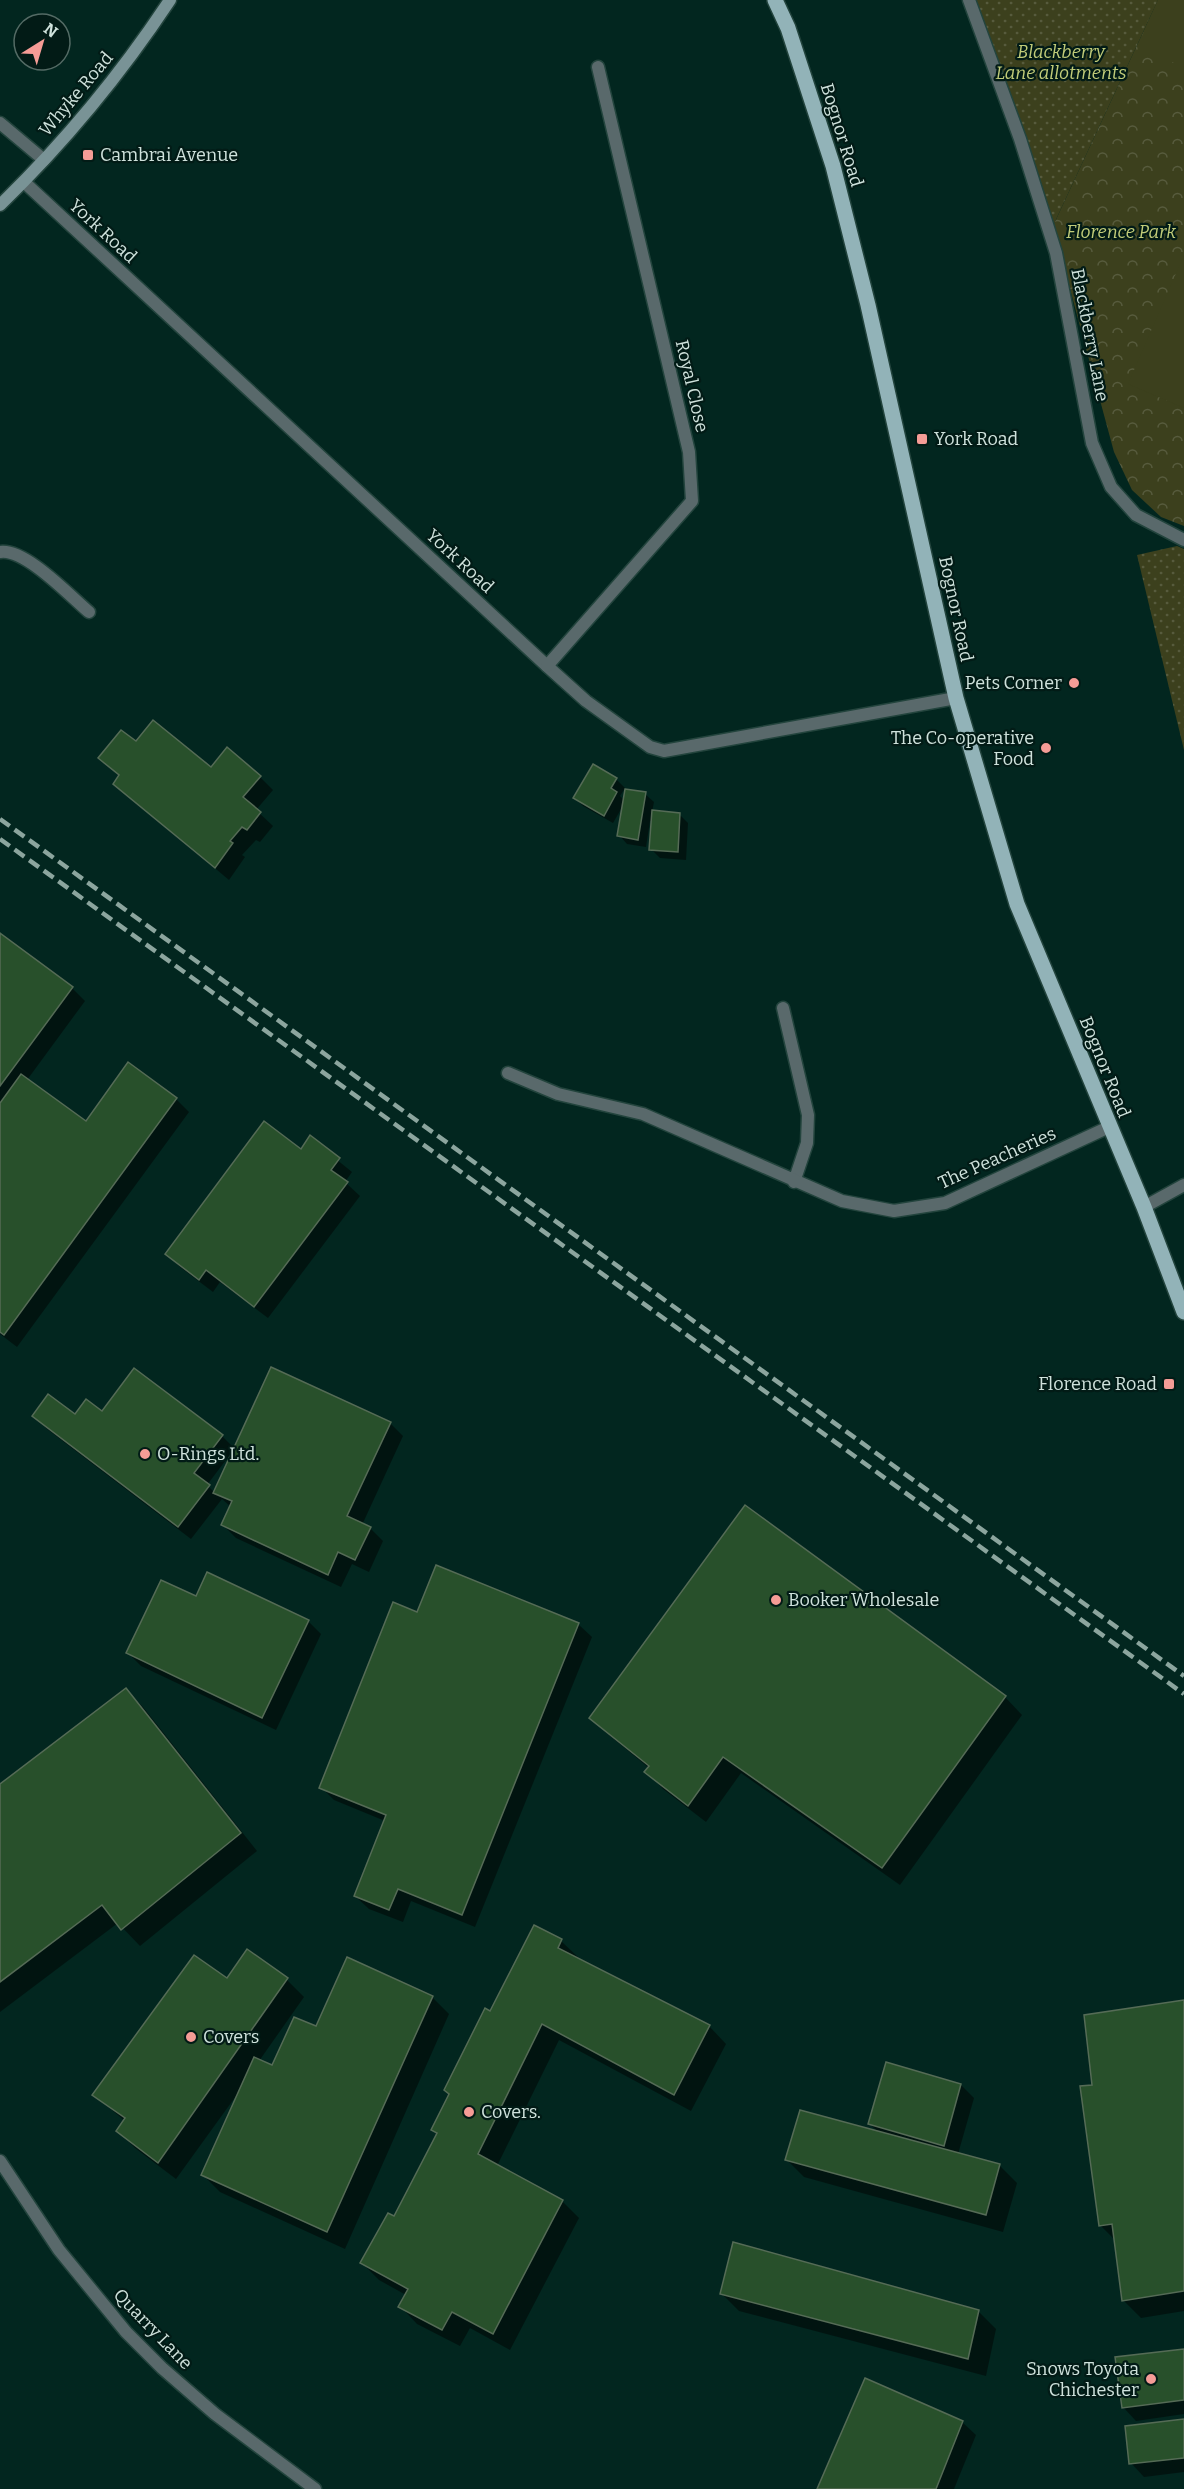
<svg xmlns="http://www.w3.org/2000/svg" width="1184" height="2489" font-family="Bitter,serif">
  <defs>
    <pattern id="grass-dots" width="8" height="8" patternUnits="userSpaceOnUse" patternTransform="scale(1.5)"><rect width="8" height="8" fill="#3c401d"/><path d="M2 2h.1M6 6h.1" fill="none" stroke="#575b3d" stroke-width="1.8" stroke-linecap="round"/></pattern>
    <pattern id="park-crowns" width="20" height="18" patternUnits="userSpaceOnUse" patternTransform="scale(1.5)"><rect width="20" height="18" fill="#3c401d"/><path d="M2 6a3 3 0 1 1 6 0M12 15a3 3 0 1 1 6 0" fill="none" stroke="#575b3d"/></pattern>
  </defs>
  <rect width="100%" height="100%" fill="#02261f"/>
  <g fill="url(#grass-dots)">
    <path d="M973,0H1158L1053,226Z"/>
    <path d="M1177,546L1184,549V750L1137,555Z"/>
  </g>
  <path fill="url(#park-crowns)" d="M1158,0H1184V526L1161,517L1132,490L1114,452L1053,226Z"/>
  <g fill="#3c401d">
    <path d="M1158,0H1184V68L1138,45Z"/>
    <path d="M1184,255V408L1128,384Z"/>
  </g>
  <g fill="#0007" fill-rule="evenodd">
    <path d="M136,744L212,769L260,777L273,790L256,810L273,826L260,842L256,840L242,855L245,857L229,880L115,784L120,777L100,758Z"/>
    <path d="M616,779L625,788L620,796L625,801L645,794L654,802L652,812L679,814L688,823L686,860L660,858L651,849L653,821H650L646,847L627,844L619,835L624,804L613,823L583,806L575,798Z"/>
    <path d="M0,935L72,988L85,1001L27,1080L86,1123L176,1099L189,1112L17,1347L0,1334Z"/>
    <path d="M310,1138L352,1172L345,1182L360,1196L268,1318L220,1282L213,1292L180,1267L167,1254L301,1151Z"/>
    <path d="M102,1413L222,1436L235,1449L390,1423L403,1436L362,1525L370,1528L383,1541L369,1572L352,1564L341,1587L236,1538L223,1525L231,1507L222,1499L191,1539L47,1429L34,1416H75ZM232,1452L215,1493L207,1485Z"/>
    <path d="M746,1507L1005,1697L1022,1715L900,1885L741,1773L706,1822L663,1789L646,1771L649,1768L609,1735L591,1718Z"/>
    <path d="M197,1598L308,1621L321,1634L276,1730L141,1666L128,1653Z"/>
    <path d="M417,1614L578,1624L592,1637L475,1927L411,1901L403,1922L369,1909L355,1896L385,1821L334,1800L321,1787Z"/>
    <path d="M126,1690L143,1707L257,1851L140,1946L118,1923L0,2012V1786Z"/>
    <path d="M535,1927L561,1941L579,1958L578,1960L709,2026L726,2044L691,2111L559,2040L497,2166L562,2201L579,2218L510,2350L470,2328L460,2346L417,2324L400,2306L406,2295L379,2280L362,2263L395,2218L438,2135L433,2130Z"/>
    <path d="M227,1980H287L304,1997L259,2061L273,2067L317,2028L432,1997L449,2014L345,2249L220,2192L203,2175L241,2089L176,2179L135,2148L118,2131L125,2121L94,2095Z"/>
    <path d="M1184,2002V2311L1141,2318L1123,2300L1115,2240L1100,2225L1093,2086Z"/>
    <path d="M961,2085L974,2098L958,2154L1000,2166L1017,2183L1003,2232L804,2177L787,2160L879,2133L870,2124Z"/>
    <path d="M734,2244L979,2312L996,2329L986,2376L739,2311L721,2293Z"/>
    <path d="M1184,2350V2414L1136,2421L1123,2407Z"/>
    <path d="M1184,2421V2472L1144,2477L1131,2463Z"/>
    <path d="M962,2422L976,2435L954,2489H819Z"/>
  </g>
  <g fill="#28502b" stroke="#556b56" stroke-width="1.5">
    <path d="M153,720L211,767L227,747L261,776L243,797L261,812L247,830L242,827L230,841L233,843L215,868L113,784L119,775L98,758L121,730L136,741Z"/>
    <path d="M593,764L617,778L611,788L617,792L604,816L573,798Z"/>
    <path d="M625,789L646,792L638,840L617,836Z"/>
    <path d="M652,810L680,813L678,852L649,850Z"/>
    <path d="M0,933L73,987L0,1086Z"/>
    <path d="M128,1062L177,1098L4,1335L0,1332V1103L21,1074L86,1121Z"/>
    <path d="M264,1121L301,1149L310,1135L340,1158L331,1170L348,1182L254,1307L206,1270L199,1280L165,1254Z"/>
    <path d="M271,1367L391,1422L347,1516L371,1527L355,1560L338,1552L328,1575L221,1525L232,1501L213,1493Z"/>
    <path d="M134,1368L223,1435L194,1473L210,1485L178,1527L32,1416L48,1394L75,1414L86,1399L102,1411Z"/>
    <path d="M745,1505L1006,1696L882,1868L723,1757L688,1806L644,1772L649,1766L589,1718Z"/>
    <path d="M436,1565L579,1623L462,1915L398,1889L389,1910L354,1896L386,1815L319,1788L393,1602L417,1612Z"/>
    <path d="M207,1572L309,1620L262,1718L126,1653L161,1580L196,1596Z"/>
    <path d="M126,1688L241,1833L121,1930L102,1905L0,1982V1784Z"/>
    <path d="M534,1925L562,1939L558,1948L710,2025L674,2095L542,2024L478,2154L563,2200L493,2334L452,2312L442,2330L398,2307L408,2289L360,2263L388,2213L394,2216L437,2133L431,2130L449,2094L444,2090L485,2008L490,2011Z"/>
    <path d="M247,1949L288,1978L158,2163L116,2131L125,2118L92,2095L194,1955L227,1978Z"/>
    <path d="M347,1957L433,1996L327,2232L201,2175L254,2057L272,2065L294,2017L316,2026Z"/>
    <path d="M1184,2000V2291L1122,2301L1112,2224L1099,2226L1080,2086L1092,2085L1084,2015Z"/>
    <path d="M886,2062L961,2084L944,2146L868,2124Z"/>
    <path d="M800,2110L1000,2164L986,2215L785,2160Z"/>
    <path d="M733,2242L979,2310L968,2359L720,2294Z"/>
    <path d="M1184,2349V2400L1122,2408L1115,2357Z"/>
    <path d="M865,2378L963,2421L936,2489H817Z"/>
    <path d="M1184,2419V2458L1129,2464L1125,2426Z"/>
  </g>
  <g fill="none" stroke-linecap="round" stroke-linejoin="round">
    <g stroke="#23443d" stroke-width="15">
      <g id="minor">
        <path d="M969,0L1020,139L1056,253L1092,443L1111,487L1136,515L1184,540"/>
        <path d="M0,123L44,160"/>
        <path d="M24,182L547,666L586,701L650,747L664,751L956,698"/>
        <path d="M0,552C25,548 70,596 89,612"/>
        <path d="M547,666L692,501L689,452L598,67"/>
        <path d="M783,1008L808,1115L807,1143L794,1182"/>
        <path d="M508,1073L558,1094L643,1114L842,1201L894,1211L945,1203L1109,1127"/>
        <path d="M0,2161L59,2250L126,2332L162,2368L215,2414L315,2489"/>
      </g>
    </g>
    <g stroke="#23443d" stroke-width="15">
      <path id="tertiary" d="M1144,1207L1184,1185"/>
    </g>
    <g stroke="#23443d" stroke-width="15">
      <path id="secondary" d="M0,205C64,143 121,74 170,0"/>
    </g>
    <g stroke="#23443d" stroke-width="18">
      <path id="primary" d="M775,0L788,28L833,166L868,305L956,698L1017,904L1144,1207L1184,1312"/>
    </g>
    <use href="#minor" stroke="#59696b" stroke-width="12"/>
    <use href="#tertiary" stroke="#59696b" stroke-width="12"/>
    <use href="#secondary" stroke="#799396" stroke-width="12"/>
    <use href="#primary" stroke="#92b3b8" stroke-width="15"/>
    <g stroke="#8ca59e" stroke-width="4.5" stroke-dasharray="12 6" stroke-linecap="butt">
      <path d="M0,819L1184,1676"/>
      <path d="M0,839L1184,1694"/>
    </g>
  </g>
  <g fill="#f59c96" stroke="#021b16" stroke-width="2">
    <rect x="82" y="149" width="12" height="12" rx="3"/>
    <rect x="916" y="433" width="12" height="12" rx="3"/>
    <circle cx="1074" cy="683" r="6"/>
    <circle cx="1046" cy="748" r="6"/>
    <rect x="1163" y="1378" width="12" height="12" rx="3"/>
    <circle cx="145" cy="1454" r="6"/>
    <circle cx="776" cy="1600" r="6"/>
    <circle cx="191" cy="2037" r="6"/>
    <circle cx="469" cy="2112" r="6"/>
    <circle cx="1151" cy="2379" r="6"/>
  </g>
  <g text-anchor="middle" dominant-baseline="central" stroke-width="4.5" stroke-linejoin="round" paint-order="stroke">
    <g font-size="18" font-style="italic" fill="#c1cc79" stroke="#021b16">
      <text x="1061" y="52">Blackberry<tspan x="1061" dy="21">Lane allotments</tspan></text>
      <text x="1121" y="232">Florence Park</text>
    </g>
    <g font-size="18" fill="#cfe2dc" stroke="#021b16">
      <text transform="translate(76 94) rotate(-50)">Whyke Road</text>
      <text transform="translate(842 135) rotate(73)">Bognor Road</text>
      <text transform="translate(103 231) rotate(43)">York Road</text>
      <text transform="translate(1090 335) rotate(79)">Blackberry Lane</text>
      <text transform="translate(692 386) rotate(77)">Royal Close</text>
      <text transform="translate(460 561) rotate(43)">York Road</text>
      <text transform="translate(956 609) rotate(78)">Bognor Road</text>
      <text transform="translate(1105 1067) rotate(68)">Bognor Road</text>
      <text transform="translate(997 1158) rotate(-24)">The Peacheries</text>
      <text transform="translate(153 2329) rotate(46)">Quarry Lane</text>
    </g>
    <g font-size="18" fill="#cfe2dc" stroke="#021b16" text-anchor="start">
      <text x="100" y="155">Cambrai Avenue</text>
      <text x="934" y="439">York Road</text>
      <text x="1062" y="683" text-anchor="end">Pets Corner</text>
      <text x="1034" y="738" text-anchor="end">The Co-operative<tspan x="1034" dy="21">Food</tspan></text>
      <text x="1157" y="1384" text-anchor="end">Florence Road</text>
      <text x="157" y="1454">O-Rings Ltd.</text>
      <text x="788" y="1600">Booker Wholesale</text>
      <text x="203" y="2037">Covers</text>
      <text x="481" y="2112">Covers.</text>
      <text x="1139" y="2369" text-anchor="end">Snows Toyota<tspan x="1139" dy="21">Chichester</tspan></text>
    </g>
  </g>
  <g transform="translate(42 42) rotate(37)"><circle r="28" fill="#021b16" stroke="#546b65" stroke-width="1.5"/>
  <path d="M0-4.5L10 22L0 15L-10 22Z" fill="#f59c96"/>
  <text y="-9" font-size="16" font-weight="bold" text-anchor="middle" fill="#cfe2dc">N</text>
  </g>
</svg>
